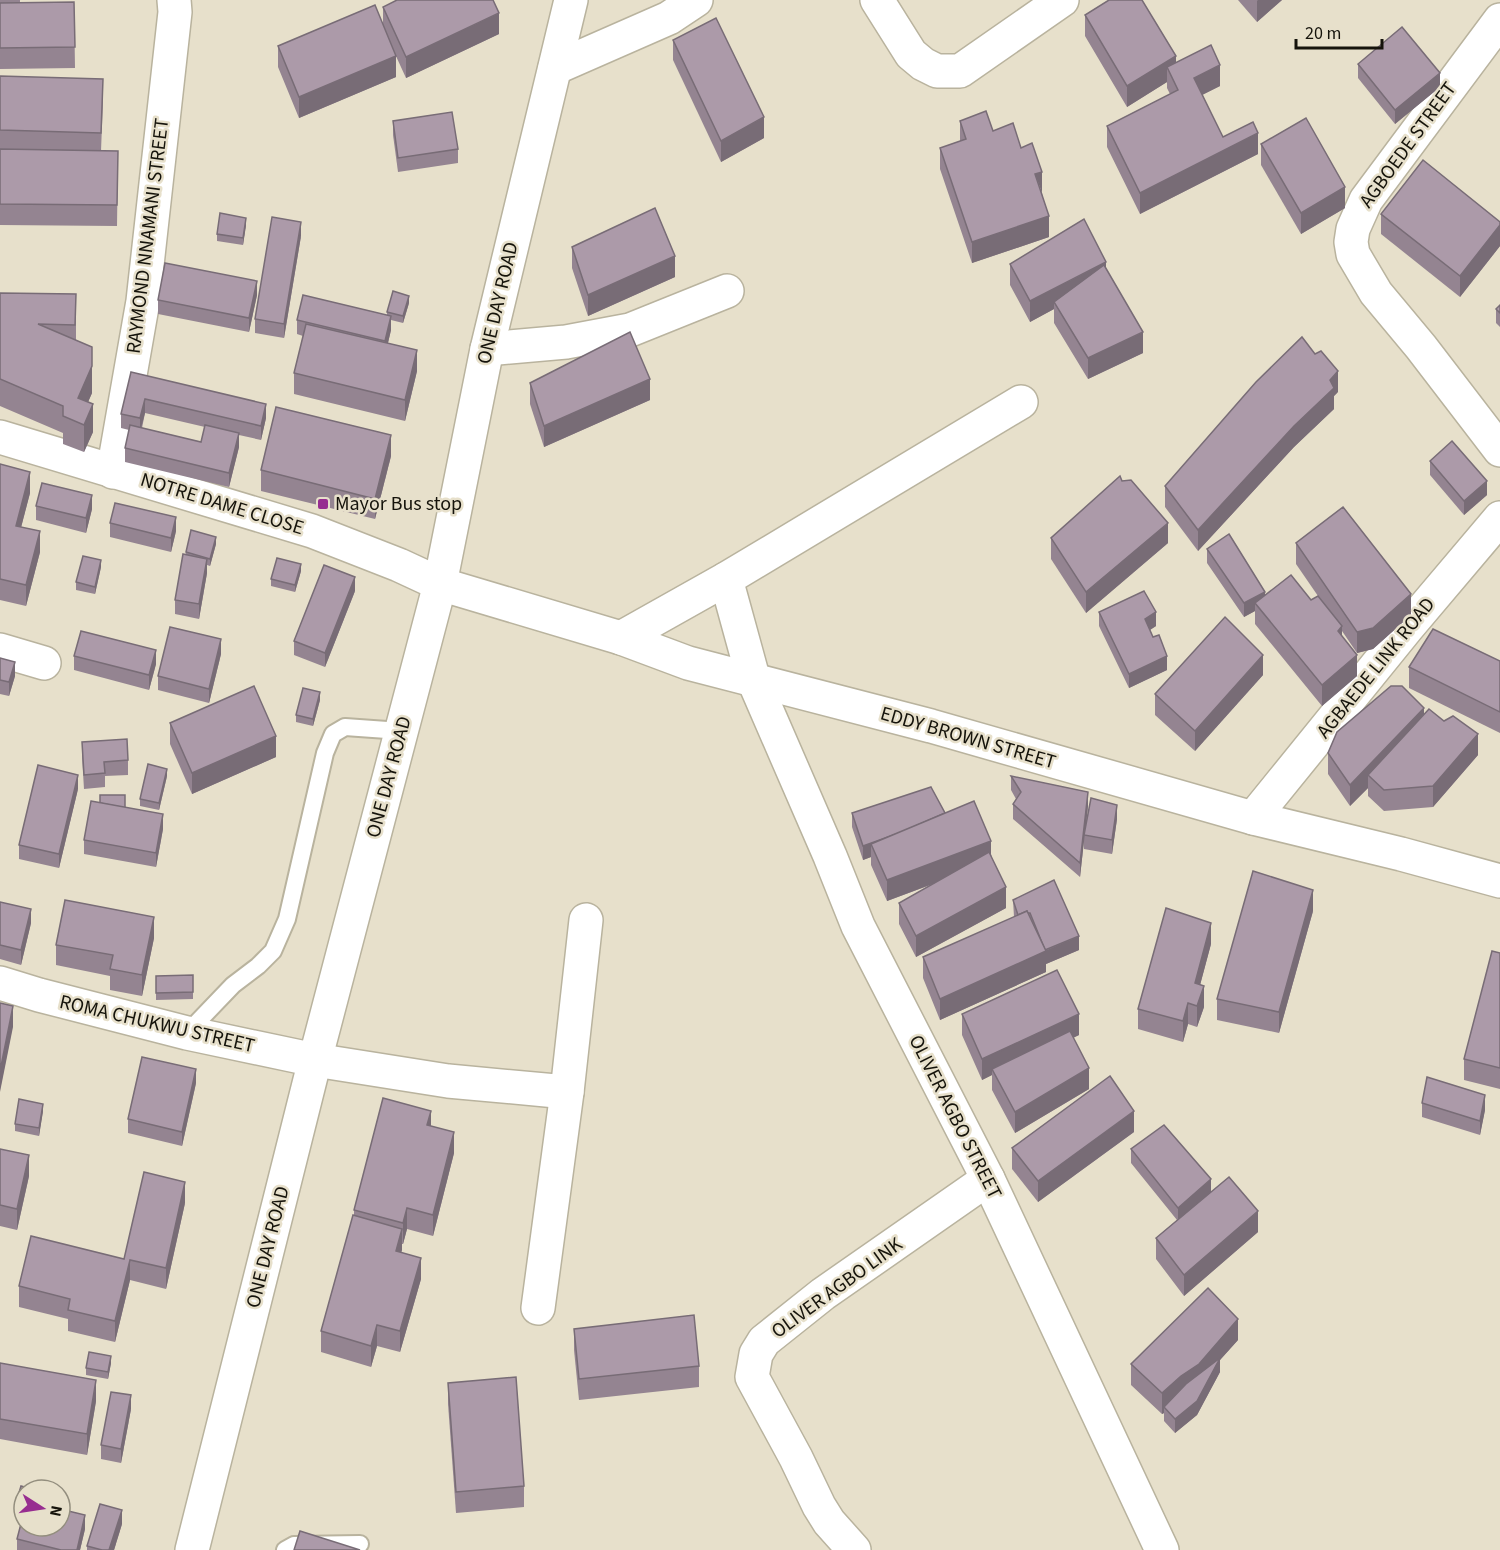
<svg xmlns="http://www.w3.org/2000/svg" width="1500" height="1550" font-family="'Source Sans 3',sans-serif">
  <rect width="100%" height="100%" fill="#e7e0cb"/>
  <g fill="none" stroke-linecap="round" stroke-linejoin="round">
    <g stroke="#b9b39e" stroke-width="20">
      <g id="lane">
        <path d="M187,1033L233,985L258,966L273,951L287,919L325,753L333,734L345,727L401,731"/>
        <path d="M285,1550L294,1545L360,1544"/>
      </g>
    </g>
    <g stroke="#b9b39e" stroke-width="36">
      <g id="street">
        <path d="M877,0L911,54L923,64L937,71H960L1062,0"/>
        <path d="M1500,20L1366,200L1353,229L1351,242L1353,254L1376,293L1421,347L1500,450"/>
        <path d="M555,68L669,18L696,0"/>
        <path d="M487,349L566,342L630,330L727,291"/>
        <path d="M0,437L312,531L399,565L440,584L621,638L688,663L931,726L1253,818L1401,854L1500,881"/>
        <path d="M113,472L143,301L175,12L174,0"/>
        <path d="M726,579L754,681L830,856L858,926L988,1179L1162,1550"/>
        <path d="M621,638L726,579L1021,402"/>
        <path d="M0,650L44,663"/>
        <path d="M1253,818L1407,628L1500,518"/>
        <path d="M0,983L39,995L187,1033L315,1060L448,1081L567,1092L586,920"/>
        <path d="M538,1308L567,1092"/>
        <path d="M854,1550L829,1522L819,1506L796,1458L752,1377L756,1354L764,1341L823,1294L988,1179"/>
      </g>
    </g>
    <g stroke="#b9b39e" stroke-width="36">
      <path id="secondary" d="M192,1550L315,1060L440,584L487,349L571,0"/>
    </g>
    <use href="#lane" stroke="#fff" stroke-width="16"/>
    <use href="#street" stroke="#fff" stroke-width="33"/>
    <use href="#secondary" stroke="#fff" stroke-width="33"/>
  </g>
  <g fill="#948491" fill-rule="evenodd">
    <path d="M0,0H20V3L74,2L75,68L0,69Z"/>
    <path d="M1238,0H1282L1257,22Z"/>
    <path d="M383,7L499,34L406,78L390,43L396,77L299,118L278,67V46L383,26Z"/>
    <path d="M1085,15L1220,86L1202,95L1223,137L1258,154L1140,214L1107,147V126L1170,94L1167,88V82L1127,107L1085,36Z"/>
    <path d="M673,40L764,138L721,162L673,60Z"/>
    <path d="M1358,64L1440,87L1395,124L1358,78Z"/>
    <path d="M0,76L103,100L101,151H118L117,226L0,225Z"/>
    <path d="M393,121L458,149V163L398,172L393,135Z"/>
    <path d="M960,121L993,131L1021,148L1042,193L1049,237L972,263L940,169V148L960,141Z"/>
    <path d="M1261,144L1345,208L1301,234L1261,165Z"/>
    <path d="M1381,214L1500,222V246L1460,297L1381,234Z"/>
    <path d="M246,225L243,245L217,241V234Z"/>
    <path d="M301,236L284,338L255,333V319Z"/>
    <path d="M572,247L675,277L588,316L572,268Z"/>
    <path d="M1010,264L1143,353L1088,379L1054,323V309L1030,322L1010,285Z"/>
    <path d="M0,293L76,294V340L92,374V393L88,402L93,432L84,452L63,444V433L0,406Z"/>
    <path d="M257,295L249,332L158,314V300Z"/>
    <path d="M409,303L403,323L391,320V330L388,343L417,371L405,421L294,394V373L303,336L297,334V320L387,315V312Z"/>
    <path d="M1500,305V327L1496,323V309Z"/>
    <path d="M131,372L266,418L261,440L239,435V447L229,487L125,462V448L129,430L121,428V414ZM145,413L205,427L201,442L142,428Z"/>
    <path d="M530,383L650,400L544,447L530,404Z"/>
    <path d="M1338,392L1334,396V409L1294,447L1198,551L1165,507V486Z"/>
    <path d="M391,456L375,519L261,491V470Z"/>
    <path d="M1430,461L1487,495L1464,515L1430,475Z"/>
    <path d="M0,464L30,493L21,527L40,552L26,606L0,600Z"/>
    <path d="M1122,481L1168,543L1086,613L1051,559V538Z"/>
    <path d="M36,506L92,509L86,533L36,520Z"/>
    <path d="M110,523L176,531L171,552L110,537Z"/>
    <path d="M1296,543L1411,615L1373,649L1357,653L1342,631V636L1357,676L1322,706L1255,624V611L1244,617L1207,563V549L1265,596L1311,600L1318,596L1296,564Z"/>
    <path d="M216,544L210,566L207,565V573L199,619L175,614V600L186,552Z"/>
    <path d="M101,567L95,594L76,590V582Z"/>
    <path d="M301,571L295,592L271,586V579Z"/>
    <path d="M355,591L325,667L294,655V641Z"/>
    <path d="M1099,612L1156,626L1150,630L1167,670L1129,688L1099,626Z"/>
    <path d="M221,654L209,703L158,690V676Z"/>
    <path d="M74,656L156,664L149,690L74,670Z"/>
    <path d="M0,658L15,676L9,696L0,694Z"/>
    <path d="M1500,661V733L1409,688V667Z"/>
    <path d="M1263,675L1195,751L1155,715V694Z"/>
    <path d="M320,700L313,726L296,722V715Z"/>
    <path d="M1424,715L1478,755L1433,807L1384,811L1368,796V788L1350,806L1328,774V753Z"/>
    <path d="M170,723L276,757L192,794L170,744Z"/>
    <path d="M82,742L128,760V775L105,776V787L84,789L82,756Z"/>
    <path d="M167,776L159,810L140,806V799Z"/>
    <path d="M1011,776L1088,806L1086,826L1117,819L1112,854L1084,849V840L1080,877L1013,819V804L1016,799L1011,790Z"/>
    <path d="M78,789L59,868L19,859V845Z"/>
    <path d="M125,808L163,829L156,867L84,854V840Z"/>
    <path d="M852,813H945L991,854L1006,908L916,957L899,924V903L933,884L887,901L871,865V857L863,860L852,827Z"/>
    <path d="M1013,900L1079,950L1046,964V972L940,1020L923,978V957L1014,917Z"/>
    <path d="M0,902L31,923L21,965L0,959Z"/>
    <path d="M1313,911L1279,1033L1217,1020V999Z"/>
    <path d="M154,938L142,996L110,990V976L56,965V945Z"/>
    <path d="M1211,944L1200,985L1204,1007L1197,1027L1188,1024L1183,1042L1138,1029V1009Z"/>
    <path d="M1500,953V1089L1464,1080V1059Z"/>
    <path d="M156,976L193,992V999L156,1000Z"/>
    <path d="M962,1014L1079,1035L1073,1038L1089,1089L1015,1133L992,1090V1075L982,1080L962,1035Z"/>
    <path d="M196,1083L182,1146L128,1133V1119Z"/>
    <path d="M1422,1103L1485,1110L1480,1135L1422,1117Z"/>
    <path d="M43,1111L39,1136L15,1131V1124Z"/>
    <path d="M431,1126L454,1153L433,1236L407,1229L403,1244H402L401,1252L421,1279L400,1352L377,1346L371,1367L321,1352V1331L354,1216V1210Z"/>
    <path d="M1134,1132L1038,1202L1012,1169V1148Z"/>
    <path d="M0,1149L29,1176L17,1230L0,1226Z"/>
    <path d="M1131,1149L1211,1191L1258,1232L1184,1296L1156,1259V1238L1177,1220L1131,1163Z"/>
    <path d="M185,1203L166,1289L130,1280L115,1342L68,1331V1319L19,1307V1286L124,1259Z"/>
    <path d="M574,1329L699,1366V1387L579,1400L574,1350Z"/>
    <path d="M1238,1340L1220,1360V1372L1197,1415L1175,1433L1164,1421V1413L1162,1414L1131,1385V1364Z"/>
    <path d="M0,1363L96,1401L87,1455L0,1439Z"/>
    <path d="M111,1363L108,1379L86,1375V1368Z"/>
    <path d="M448,1383L524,1486V1507L456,1513L448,1404Z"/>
    <path d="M131,1409L121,1463L101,1459V1445Z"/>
    <path d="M24,1490V1526L85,1529L80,1550H17V1539L24,1512L16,1511V1503Z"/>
    <path d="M122,1524L114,1550H87V1546Z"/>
  </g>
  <g fill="#786c76">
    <path d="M1258,0H1282L1257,22V1Z"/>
    <path d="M499,13V34L406,78V57Z"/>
    <path d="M396,56V77L299,118V97Z"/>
    <path d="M1176,56V77L1167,67V82L1127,107V86Z"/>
    <path d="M1220,65V86L1194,99V78Z"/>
    <path d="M1440,73V87L1395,124V110Z"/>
    <path d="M764,117V138L721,162V141Z"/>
    <path d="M1258,133V154L1140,214V193Z"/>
    <path d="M1042,172V193L1035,174Z"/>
    <path d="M1345,187V208L1301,234V213Z"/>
    <path d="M1049,216V237L972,263V242Z"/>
    <path d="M246,218V225L243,245V238Z"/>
    <path d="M301,222V236L284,338V324Z"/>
    <path d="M1500,225V246L1460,297V276Z"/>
    <path d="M675,256V277L588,316V295Z"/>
    <path d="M1106,262V283L1054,302V309L1030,322V301Z"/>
    <path d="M257,281V295L249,332V318Z"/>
    <path d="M409,296V303L403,323V316Z"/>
    <path d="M391,316V330L385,355V341Z"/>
    <path d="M1143,332V353L1088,379V358Z"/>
    <path d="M92,347V393L79,423L78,398Z"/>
    <path d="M417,350V371L405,421V400Z"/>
    <path d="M1338,371V392L1334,396V409L1294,447L1198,551V530Z"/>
    <path d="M650,379V400L544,447V426Z"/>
    <path d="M145,399V413L140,432V418Z"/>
    <path d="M93,404V432L84,452V425Z"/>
    <path d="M266,404V418L261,440V426Z"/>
    <path d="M239,433V447L229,487V473Z"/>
    <path d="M391,435V456L375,519V499Z"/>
    <path d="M30,472V493L16,547V526Z"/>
    <path d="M1487,481V495L1464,515V501Z"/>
    <path d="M92,495V509L86,533V518Z"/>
    <path d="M176,517V531L171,552V538Z"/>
    <path d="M1168,523V543L1086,613V592Z"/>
    <path d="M40,531V552L26,606V585Z"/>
    <path d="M216,537V544L210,566V559Z"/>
    <path d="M207,559V573L199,619V604Z"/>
    <path d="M101,560V567L95,594V587Z"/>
    <path d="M301,564V571L295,592V585Z"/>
    <path d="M355,577V591L325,667V653Z"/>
    <path d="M1265,592V606L1255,603V611L1244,617V603Z"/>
    <path d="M1411,594V615L1373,649L1357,653V632Z"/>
    <path d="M1156,612V626L1145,633V619Z"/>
    <path d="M1342,626V647L1338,631Z"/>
    <path d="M221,639V654L209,703V689Z"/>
    <path d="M156,650V664L149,690V675Z"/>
    <path d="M1263,655V675L1195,751V731Z"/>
    <path d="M1357,655V676L1322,706V685Z"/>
    <path d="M1167,656V670L1129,688V674Z"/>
    <path d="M15,662V676L9,696V682Z"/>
    <path d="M320,692V700L313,726V719Z"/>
    <path d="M1424,708V728L1368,775V788L1350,806V785Z"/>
    <path d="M1478,734V755L1433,807V786Z"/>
    <path d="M276,736V757L192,794V773Z"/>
    <path d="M167,769V776L159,810V803Z"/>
    <path d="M78,775V789L59,868V854Z"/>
    <path d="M1088,792V806L1080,877V863Z"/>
    <path d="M1117,805V819L1112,854V840Z"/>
    <path d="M163,814V829L156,867V853Z"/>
    <path d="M946,815L871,844V857L863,860V846Z"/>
    <path d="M991,841V862L887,901V880Z"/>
    <path d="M1006,887V908L916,957V936Z"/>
    <path d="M1313,890V911L1279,1033V1012Z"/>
    <path d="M31,909V923L21,965V950Z"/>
    <path d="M154,917V938L142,996V975Z"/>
    <path d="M1211,923V944L1195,1004V983Z"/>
    <path d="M1079,936V950L1046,964V972L940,1020V999L1045,951Z"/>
    <path d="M1204,986V1007L1197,1027V1006Z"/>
    <path d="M1188,1003V1024L1183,1042V1021Z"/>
    <path d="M13,1006V1027L0,1092V1071Z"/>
    <path d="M1079,1014V1035L995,1074L992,1069V1075L982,1080V1059Z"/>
    <path d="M1089,1068V1089L1015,1133V1112Z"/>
    <path d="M196,1069V1083L182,1146V1132Z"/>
    <path d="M1485,1095V1110L1480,1135V1121Z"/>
    <path d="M43,1104V1111L39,1136V1128Z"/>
    <path d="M431,1111V1132L427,1125Z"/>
    <path d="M1134,1111V1132L1038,1202V1181Z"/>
    <path d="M454,1132V1153L433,1236V1215Z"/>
    <path d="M29,1155V1176L17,1230V1209Z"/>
    <path d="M1211,1179V1194L1178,1222V1208Z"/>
    <path d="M185,1182V1203L166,1289V1268Z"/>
    <path d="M407,1208V1229L403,1244V1223Z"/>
    <path d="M1258,1211V1232L1184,1296V1275Z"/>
    <path d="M402,1229V1250L396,1272V1251Z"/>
    <path d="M421,1258V1279L400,1352V1331Z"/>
    <path d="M130,1260V1280L115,1342V1321Z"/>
    <path d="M1238,1319V1340L1220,1360V1372L1197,1415L1175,1433V1419L1164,1407V1413L1162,1414V1393Z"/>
    <path d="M377,1325V1346L371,1367V1346Z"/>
    <path d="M111,1356V1363L108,1379V1372Z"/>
    <path d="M96,1380V1401L87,1455V1434Z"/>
    <path d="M131,1395V1409L121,1463V1449Z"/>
    <path d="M122,1510V1524L114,1550H109Z"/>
    <path d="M85,1515V1529L80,1550H77Z"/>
  </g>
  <g fill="#ac9aa9" stroke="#786c76" stroke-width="1.5">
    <path d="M397,0H493L499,13L406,57L383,7Z"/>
    <path d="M1109,0H1142L1176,56L1127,86L1085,15Z"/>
    <path d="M74,2L75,47L0,48V3Z"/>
    <path d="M375,5L396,56L299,97L278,46Z"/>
    <path d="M716,18L764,117L721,141L673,40Z"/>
    <path d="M1402,27L1440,73L1395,110L1358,64Z"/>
    <path d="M1211,45L1220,65L1194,78L1223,137L1253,122L1258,133L1140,193L1107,126L1178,90L1167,67Z"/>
    <path d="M0,76L103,79L101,133L0,130Z"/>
    <path d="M986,111L993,131L1013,123L1021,148L1032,143L1042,172L1035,174L1049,216L972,242L940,148L966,139L960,121Z"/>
    <path d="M452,112L458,149L398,158L393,121Z"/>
    <path d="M1306,118L1345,187L1301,213L1261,144Z"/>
    <path d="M0,149L118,151L117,205L0,204Z"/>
    <path d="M1423,160L1500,222V225L1460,276L1381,214Z"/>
    <path d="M655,208L675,256L588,295L572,247Z"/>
    <path d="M220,213L246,218L243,238L217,234Z"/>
    <path d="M272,217L301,222L284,324L255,319Z"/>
    <path d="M1084,219L1106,262L1030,301L1010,264Z"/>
    <path d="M165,263L257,281L249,318L158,300Z"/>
    <path d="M1104,265L1143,332L1088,358L1054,302Z"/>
    <path d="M393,291L409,296L403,316L387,312Z"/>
    <path d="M0,293L76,294L75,325L38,324L92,347V366L78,398L93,404L84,425L63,416V406L0,379Z"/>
    <path d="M303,295L391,316L385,341L297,320Z"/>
    <path d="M1500,305V313L1496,309Z"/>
    <path d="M306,324L417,350L405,400L294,373Z"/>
    <path d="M630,332L650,379L544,426L530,383Z"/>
    <path d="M1302,337L1315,354L1321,351L1338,371L1330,380L1334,388L1294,426L1198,530L1165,486L1256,382Z"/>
    <path d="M131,372L266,404L261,426L145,399L140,418L121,414Z"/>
    <path d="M276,407L391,435L375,499L261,470Z"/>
    <path d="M130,425L201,442L205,425L239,433L229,473L125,448Z"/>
    <path d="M1452,441L1487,481L1464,501L1430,461Z"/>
    <path d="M0,464L30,472L16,526L40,531L26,585L0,579Z"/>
    <path d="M1120,476L1122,481L1131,480L1168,523L1086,592L1051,538Z"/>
    <path d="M42,483L92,495L86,518L36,506Z"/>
    <path d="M115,503L176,517L171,538L110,523Z"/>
    <path d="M1343,507L1411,594L1373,628L1357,632L1296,543Z"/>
    <path d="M191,530L216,537L210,559L186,552Z"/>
    <path d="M1229,534L1265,592L1244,603L1207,549Z"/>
    <path d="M183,554L207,559L199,604L175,600Z"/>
    <path d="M83,556L101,560L95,587L76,582Z"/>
    <path d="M277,558L301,564L295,585L271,579Z"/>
    <path d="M324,565L355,577L325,653L294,641Z"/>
    <path d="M1291,575L1311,600L1318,596L1342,626L1338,631L1357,655L1322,685L1255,603Z"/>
    <path d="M1144,591L1156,612L1145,619L1153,637L1159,635L1167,656L1129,674L1099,612Z"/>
    <path d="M1225,617L1263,655L1195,731L1155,694Z"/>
    <path d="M170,627L221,639L209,689L158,676Z"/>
    <path d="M1433,629L1500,661V712L1409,667Z"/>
    <path d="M81,631L156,650L149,675L74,656Z"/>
    <path d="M0,658L15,662L9,682L0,680Z"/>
    <path d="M254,686L276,736L192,773L170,723Z"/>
    <path d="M1391,686H1402L1424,708L1350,785L1328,753L1337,732Z"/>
    <path d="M303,688L320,692L313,719L296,715Z"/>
    <path d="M1429,709L1444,721L1453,716L1478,734L1433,786L1384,790L1368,775Z"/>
    <path d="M127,739L128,760L104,762L105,773L84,775L82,742Z"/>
    <path d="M148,764L167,769L159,803L140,799Z"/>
    <path d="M38,765L78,775L59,854L19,845Z"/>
    <path d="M1011,776L1088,792L1080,863L1013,804L1021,792Z"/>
    <path d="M931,787L945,813L902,832L863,846L852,813Z"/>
    <path d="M100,795H125V808L100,803Z"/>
    <path d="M1091,798L1117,805L1112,840L1084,835Z"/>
    <path d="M91,801L163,814L156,853L84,840Z"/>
    <path d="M974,801L991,841L887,880L871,844Z"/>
    <path d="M989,852L1006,887L916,936L899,903Z"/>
    <path d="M1253,871L1313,890L1279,1012L1217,999Z"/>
    <path d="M1054,880L1079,936L1045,950L1030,913H1028L1027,911L1018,915L1013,900Z"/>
    <path d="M65,900L154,917L142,975L110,969L113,955L56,945Z"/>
    <path d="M0,902L31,909L21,950L0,945Z"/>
    <path d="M1166,908L1211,923L1195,983L1204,986L1197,1006L1188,1003L1183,1021L1138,1009Z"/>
    <path d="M1027,911L1046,951L940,999L923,957Z"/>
    <path d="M1492,951L1500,953V1068L1464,1059Z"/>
    <path d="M1057,970L1079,1014L982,1059L962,1014Z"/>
    <path d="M193,975V992L156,993V976Z"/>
    <path d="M0,1003L13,1006L0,1071Z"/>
    <path d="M1070,1031L1089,1068L1015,1112L992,1069Z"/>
    <path d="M142,1057L196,1069L182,1132L128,1119Z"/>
    <path d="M1110,1076L1134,1111L1038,1181L1012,1148Z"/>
    <path d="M1427,1077L1485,1095L1480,1121L1422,1103Z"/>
    <path d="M383,1098L431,1111L427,1125L454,1132L433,1215L407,1208L403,1223L354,1210Z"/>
    <path d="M19,1099L43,1104L39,1128L15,1124Z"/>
    <path d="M1164,1125L1211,1179L1178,1208L1131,1149Z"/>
    <path d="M0,1149L29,1155L17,1209L0,1205Z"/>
    <path d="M144,1172L185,1182L166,1268L130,1260L115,1321L68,1310L70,1299L19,1286L31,1236L124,1259Z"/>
    <path d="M1229,1177L1258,1211L1184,1275L1156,1238Z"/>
    <path d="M353,1215L402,1229L396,1251L421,1258L400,1331L377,1325L371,1346L321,1331Z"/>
    <path d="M1208,1288L1238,1319L1199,1364L1181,1376L1162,1393L1131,1364Z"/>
    <path d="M694,1315L699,1366L579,1379L574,1329Z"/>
    <path d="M89,1352L111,1356L108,1372L86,1368Z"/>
    <path d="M1220,1358L1197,1401L1175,1419L1164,1407L1186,1384Z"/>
    <path d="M0,1363L96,1380L87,1434L0,1419Z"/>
    <path d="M516,1377L524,1486L456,1492L448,1383Z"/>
    <path d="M111,1392L131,1395L121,1449L101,1445Z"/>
    <path d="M21,1486L36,1490H24V1505L16,1503Z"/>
    <path d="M100,1504L122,1510L109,1550H102L87,1546Z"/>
    <path d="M60,1509L85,1515L77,1550H61L17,1539L24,1512V1526H60Z"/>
    <path d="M300,1531L360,1550H294Z"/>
  </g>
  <rect fill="#972d90" stroke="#e7e0cb" stroke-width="2" x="317" y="498" width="12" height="12" rx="3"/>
  <g text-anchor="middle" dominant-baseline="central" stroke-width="5" stroke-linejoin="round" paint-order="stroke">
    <g font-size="20" fill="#15130b" stroke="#e7e0cb">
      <text transform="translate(1408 145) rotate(-54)">AGBOEDE STREET</text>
      <text transform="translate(148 236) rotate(-83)">RAYMOND NNAMANI STREET</text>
      <text transform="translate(498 303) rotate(-77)">ONE DAY ROAD</text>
      <text transform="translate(222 504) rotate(17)">NOTRE DAME CLOSE</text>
      <text transform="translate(1376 668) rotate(-51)">AGBAEDE LINK ROAD</text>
      <text transform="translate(968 738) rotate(16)">EDDY BROWN STREET</text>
      <text transform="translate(389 777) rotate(-75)">ONE DAY ROAD</text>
      <text transform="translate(157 1024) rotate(13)">ROMA CHUKWU STREET</text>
      <text transform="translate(955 1117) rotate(63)">OLIVER AGBO STREET</text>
      <text transform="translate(268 1247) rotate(-76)">ONE DAY ROAD</text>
      <text transform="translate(837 1288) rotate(-36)">OLIVER AGBO LINK</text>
    </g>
    <g font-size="20" fill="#15130b" stroke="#e7e0cb" text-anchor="start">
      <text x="335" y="504">Mayor Bus stop</text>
    </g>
  </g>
  <g transform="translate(42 1508) rotate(102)"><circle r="28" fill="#e7e0cb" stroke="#938e7e" stroke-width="1.5"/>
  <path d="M0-4.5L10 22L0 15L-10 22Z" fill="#972d90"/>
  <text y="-9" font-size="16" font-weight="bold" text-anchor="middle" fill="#15130b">N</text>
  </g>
  <path d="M1296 39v9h86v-9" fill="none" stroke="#15130b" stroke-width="3"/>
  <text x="1305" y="39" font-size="18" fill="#15130b" stroke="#e7e0cb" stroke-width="4.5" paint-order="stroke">20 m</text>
</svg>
